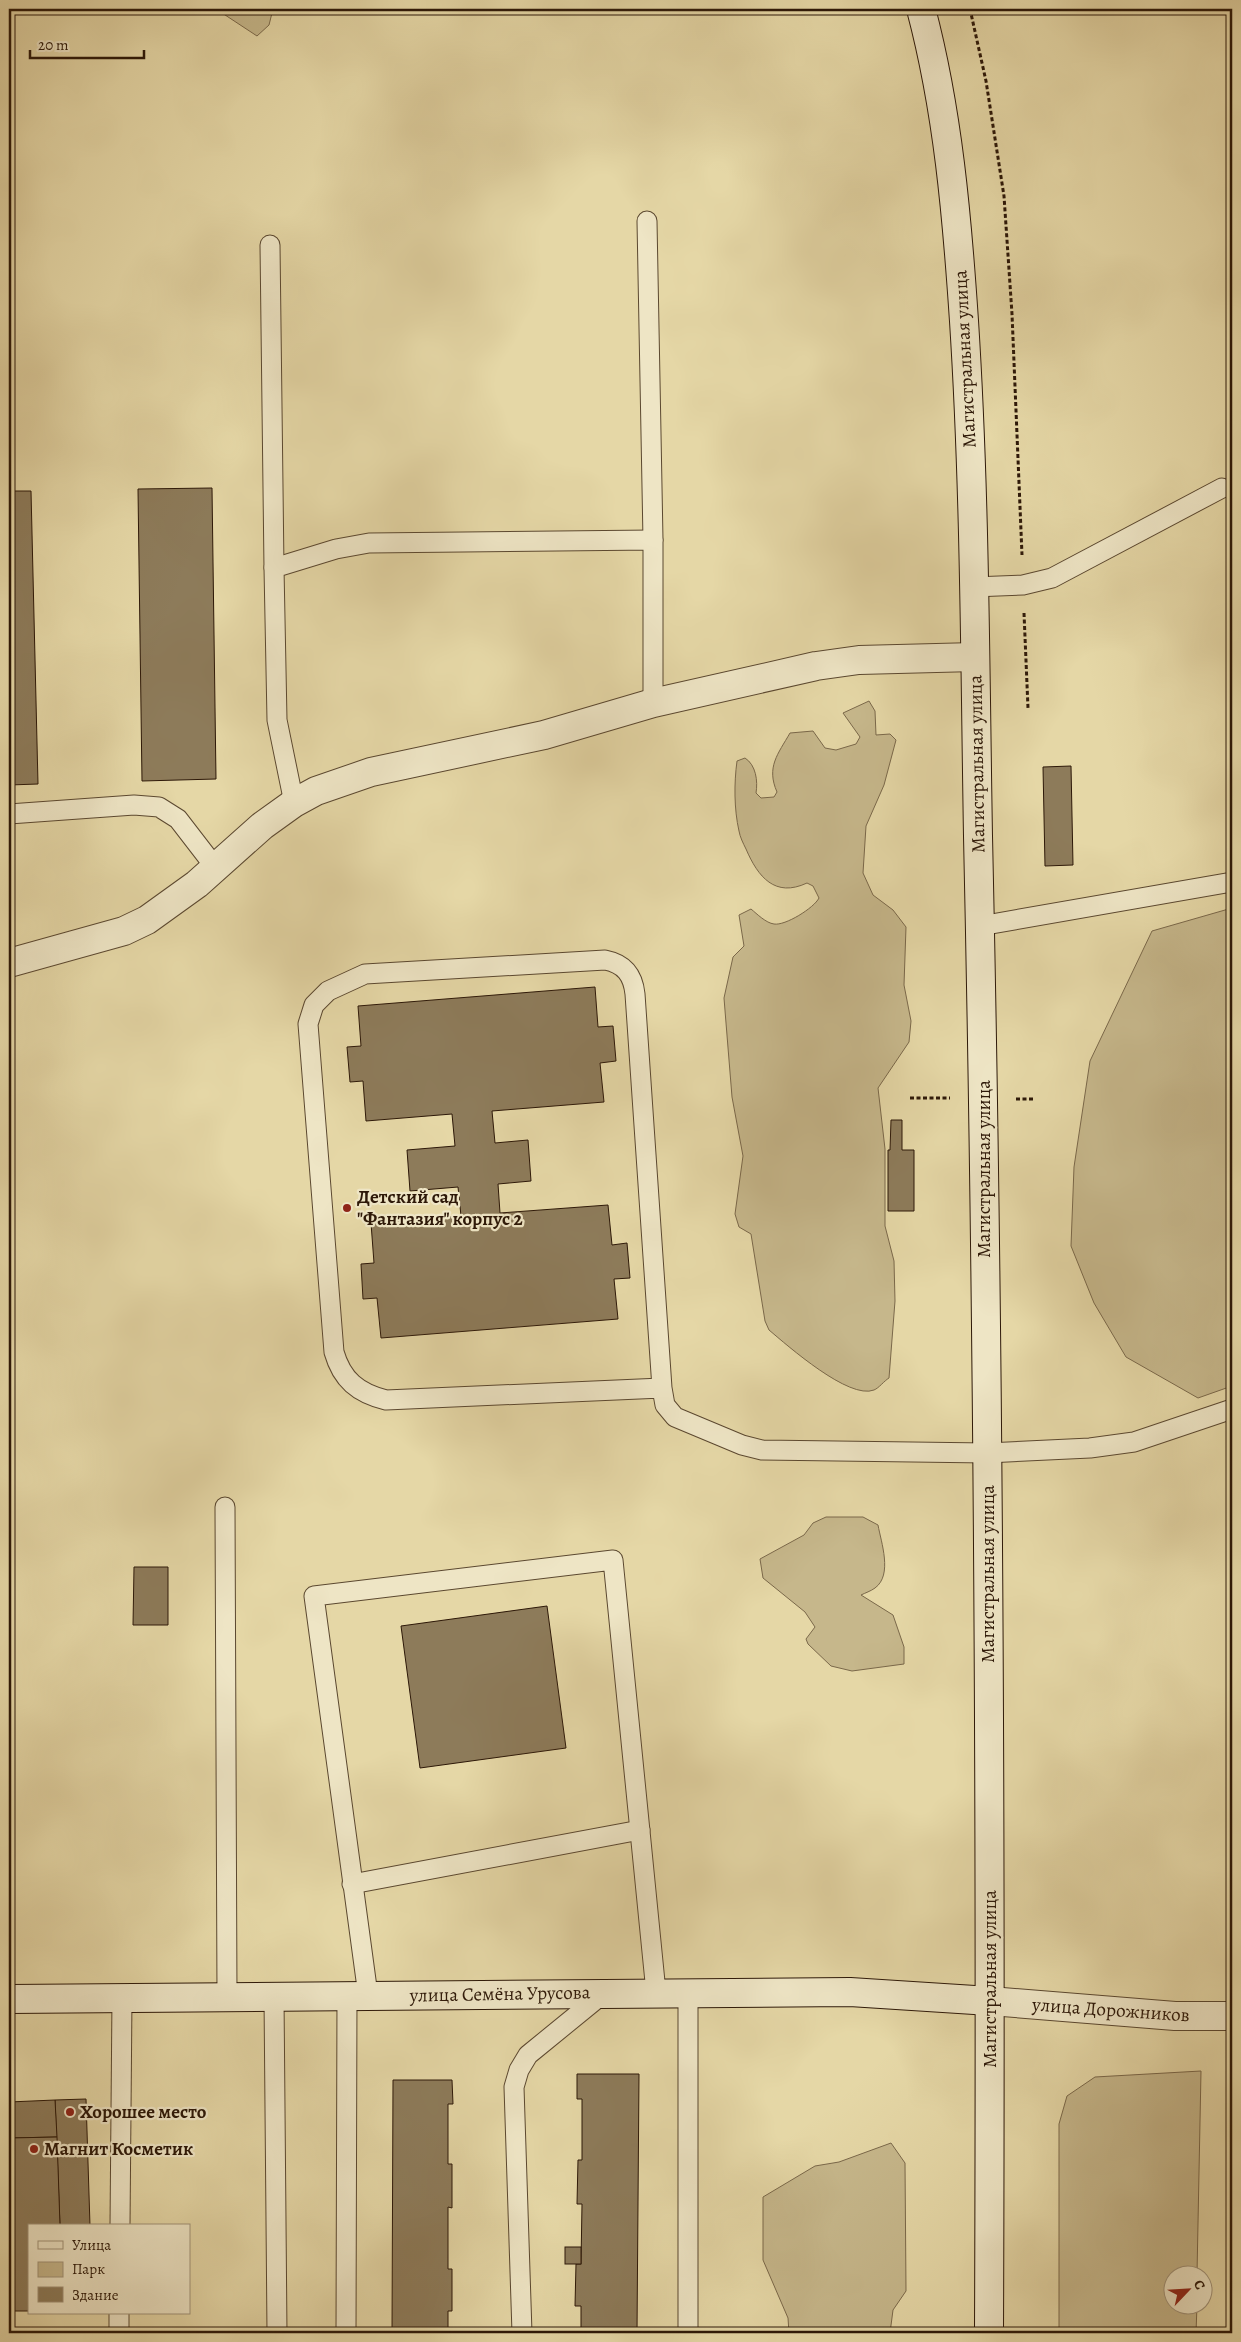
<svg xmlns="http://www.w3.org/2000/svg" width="1241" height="2342" font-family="Alegreya,serif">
  <rect width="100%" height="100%" fill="#e5d7a6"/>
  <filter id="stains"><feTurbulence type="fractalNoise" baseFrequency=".004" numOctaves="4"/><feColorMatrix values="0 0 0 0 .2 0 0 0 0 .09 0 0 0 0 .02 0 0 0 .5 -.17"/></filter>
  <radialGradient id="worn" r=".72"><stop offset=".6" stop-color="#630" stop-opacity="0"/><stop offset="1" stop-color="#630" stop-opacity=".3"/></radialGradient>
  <g fill="#c6b78b" stroke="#7a684a">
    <path d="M216,9H273L269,25L257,36Z"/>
    <path d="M869,701L875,711L876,735L890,734L896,740L884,785L866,826L863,873L873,895L893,910L906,927L904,985L911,1021L909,1042L878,1088L885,1149V1226L894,1261L895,1301L889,1378C884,1381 879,1388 874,1390C849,1400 788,1346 769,1330L765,1321L751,1234L739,1227L735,1214L743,1156L732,1097L724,998L733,957L744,946L739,915L751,909C757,914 766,923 774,924C785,926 814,908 819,898L813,886L807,883C775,898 758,877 746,849C743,843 740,837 739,831C734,809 734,783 737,761L745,758C756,765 758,781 756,793L761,798L774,797L777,792C766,767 778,754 790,733L813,731L825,748L836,750L856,744L860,737L843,713Z"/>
    <path d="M1232,908V1386L1198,1398L1126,1357L1094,1303L1071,1246L1074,1167L1090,1061L1152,931Z"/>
    <path d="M826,1517H863L878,1525C881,1542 893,1575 875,1588C871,1591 865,1593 861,1595L893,1615L904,1647V1664L852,1671L831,1666L808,1644L806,1639L815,1627L805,1612L763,1578L760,1559L804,1535L813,1523Z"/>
    <path d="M1201,2071L1197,2274H1174V2304L1197,2305L1196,2333H1059V2124L1067,2096L1095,2077Z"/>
    <path d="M891,2143L905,2163L906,2291L893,2310L890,2333H789L788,2318L763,2260V2197L815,2166L839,2162Z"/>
  </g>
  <g fill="#8d7b5a" stroke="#2d1808">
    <path d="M212,488L216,779L142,781L138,489Z"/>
    <path d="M9,491H31L38,784L9,785Z"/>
    <path d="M1071,766L1073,865L1045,866L1043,767Z"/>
    <path d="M595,987L598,1027L613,1026L616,1061L600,1063L604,1102L492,1111L495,1143L528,1140L531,1181L498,1184L500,1213L608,1205L612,1245L627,1243L630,1278L614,1279L618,1319L381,1338L377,1298L363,1299L361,1264L374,1263L371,1223L461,1216L458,1187L410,1191L407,1150L455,1146L452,1114L366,1121L363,1081L350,1082L347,1047L361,1046L358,1006Z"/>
    <path d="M891,1120H902V1150H914V1211H888V1150H890Z"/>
    <path d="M134,1567H168V1625H133Z"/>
    <path d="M547,1606L566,1748L420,1768L401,1626Z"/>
    <path d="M577,2074H639L637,2333H581V2306H575L576,2264H581L582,2204H577L578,2160H582V2099H577Z"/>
    <path d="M393,2080H452L453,2104H448V2164H452V2208L448,2207V2269H452V2311H448V2333H392Z"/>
    <path d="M86,2099L90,2226H60L55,2100Z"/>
    <path d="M55,2100L57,2137L9,2138V2102Z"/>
    <path d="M57,2137L60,2226H29V2311H9V2138Z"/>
    <rect x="565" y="2247" width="16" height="17"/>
  </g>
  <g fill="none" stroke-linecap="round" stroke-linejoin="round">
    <g stroke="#5b4830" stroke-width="21">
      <g id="lane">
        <path d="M647,221L653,540"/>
        <path d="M270,245L274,568"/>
        <path d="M973,587L1023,585L1052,578L1222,488"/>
        <path d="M294,803L277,720L274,568L336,549L369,543L653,540V703"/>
        <path d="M9,814L134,805L159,807L178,819L215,867"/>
        <path d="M980,926L1232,882"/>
        <path d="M662,1388L386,1400C358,1393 342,1380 334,1352L308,1024L314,1005L328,991L365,974L605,960C625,964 633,975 635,994L662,1388L665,1405L675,1417L742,1445L762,1450L987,1453L1090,1448L1134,1442L1232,1409"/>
        <path d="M225,1507L227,1996"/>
        <path d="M352,1884L640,1830"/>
        <path d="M368,1995L314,1596L613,1560L656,1992"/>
        <path d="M274,1996L277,2333"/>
        <path d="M120,2226L122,1997"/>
        <path d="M119,2333V2313"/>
        <path d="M346,2333L347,1995"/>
        <path d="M522,2333L514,2087L519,2070L528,2055L604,1993"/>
        <path d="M688,2333V1992"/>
      </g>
    </g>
    <g stroke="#5b4830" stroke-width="30">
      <g id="street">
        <path d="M9,963L124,931L147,920L197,884L262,826L294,803L316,791L371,772L544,735L653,703L816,666L859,660L975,657"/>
        <path d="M990,2001L1175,2016H1232"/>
      </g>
    </g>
    <g stroke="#2d1808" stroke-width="30">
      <g id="secondary">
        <path d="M921,9C948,111 957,216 964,321C975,492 975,664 978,836C989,1335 991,1834 989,2333"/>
        <path d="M9,1999L850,1992L990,2001"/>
      </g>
    </g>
    <g stroke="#2d1808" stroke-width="3" stroke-dasharray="4 2.5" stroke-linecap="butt">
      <path d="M970,9L986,81L1004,196L1012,314L1022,555"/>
      <path d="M1024,613L1028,708"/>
      <path d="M910,1098H950"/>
      <path d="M1016,1099H1035"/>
    </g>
    <use href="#lane" stroke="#eee5c5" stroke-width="19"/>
    <use href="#street" stroke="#eee5c5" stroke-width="28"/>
    <use href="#secondary" stroke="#eee5c5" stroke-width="28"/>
  </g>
  <g fill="#8f2418" stroke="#eee5c5" stroke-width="2">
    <circle cx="347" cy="1208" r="5"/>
    <circle cx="70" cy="2112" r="5"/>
    <circle cx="34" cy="2149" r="5"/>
  </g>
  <g text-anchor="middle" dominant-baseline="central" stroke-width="4.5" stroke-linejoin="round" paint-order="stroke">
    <g font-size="19" fill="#2d1808" stroke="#eee5c5">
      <text transform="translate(965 359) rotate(-93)">Магистральная улица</text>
      <text transform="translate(977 764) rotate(-91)">Магистральная улица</text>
      <text transform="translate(984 1169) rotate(-90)">Магистральная улица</text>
      <text transform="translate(988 1574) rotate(-90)">Магистральная улица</text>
      <text transform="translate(990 1979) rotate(-90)">Магистральная улица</text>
      <text transform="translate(500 1994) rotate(-1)">улица Семёна Урусова</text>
      <text transform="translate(1111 2010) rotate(4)">улица Дорожников</text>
    </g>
    <g font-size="19" font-weight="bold" fill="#2d1808" stroke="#eee5c5" text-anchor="start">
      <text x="357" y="1197">Детский сад<tspan x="357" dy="22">"Фантазия" корпус 2</tspan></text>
      <text x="80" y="2112">Хорошее место</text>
      <text x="44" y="2149">Магнит Косметик</text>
    </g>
  </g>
  <rect width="1241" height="2342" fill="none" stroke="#e5d7a6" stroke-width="30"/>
  <rect x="10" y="10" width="1221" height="2322" fill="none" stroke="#2d1808" stroke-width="2.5"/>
  <rect x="15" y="15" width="1211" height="2312" fill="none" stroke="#2d1808"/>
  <rect x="28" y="2224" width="162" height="90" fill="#eee5c5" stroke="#a19379"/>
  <rect x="38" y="2241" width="25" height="8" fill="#eee5c5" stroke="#a19379"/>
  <text x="72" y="2250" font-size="15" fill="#2d1808">Улица</text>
  <rect x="38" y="2262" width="25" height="15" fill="#c6b78b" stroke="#a19379"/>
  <text x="72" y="2274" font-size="15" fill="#2d1808">Парк</text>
  <rect x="38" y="2287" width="25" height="15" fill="#8d7b5a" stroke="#a19379"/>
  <text x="72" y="2300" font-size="15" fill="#2d1808">Здание</text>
  <g transform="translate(1188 2290) rotate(65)"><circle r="24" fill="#eee5c5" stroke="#a19379"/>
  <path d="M0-4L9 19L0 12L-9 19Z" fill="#8f2418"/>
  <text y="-8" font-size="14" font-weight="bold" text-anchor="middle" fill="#2d1808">С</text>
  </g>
  <path d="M30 50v8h114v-8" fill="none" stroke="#2d1808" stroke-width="2.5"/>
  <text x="38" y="50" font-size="15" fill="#2d1808" stroke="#eee5c5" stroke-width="4" paint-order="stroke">20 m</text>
  <rect width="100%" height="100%" filter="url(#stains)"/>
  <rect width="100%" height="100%" fill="url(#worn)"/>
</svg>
